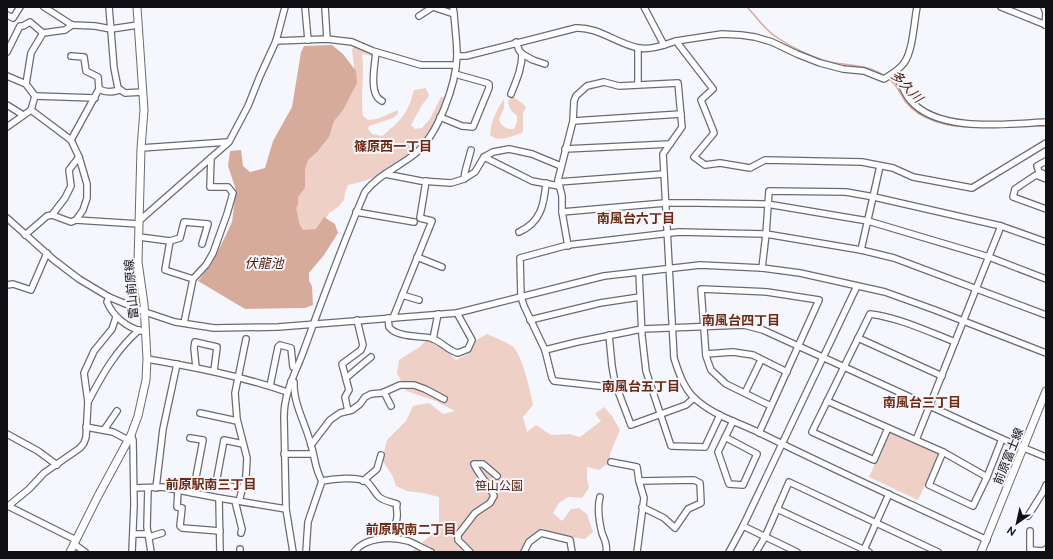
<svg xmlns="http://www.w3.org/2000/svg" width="1053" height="559" font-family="Ubuntu,'Noto Sans JP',sans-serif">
  <rect width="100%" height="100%" fill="#f6f7fd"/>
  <g fill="#eed0c6">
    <path d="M354,46L373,53L372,56L362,54C365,75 360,95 363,116L368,120L377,119L398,110V114L393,118L369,126L368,129L372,134L382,136C392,128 404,118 409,105C412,100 412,95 414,90L426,88L429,96L422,105L411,125L415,129L422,128L430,119L441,97H444C439,117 428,136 413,150C406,156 397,161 390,166C383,171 377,177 369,179C362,182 355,183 348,185L345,193L344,200L338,207L329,213L318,230L302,232L297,227L295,205L305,160L354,80V65L352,50Z"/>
    <path d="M511,97H514C518,101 522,102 526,107L523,113V131L522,133C512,136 498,143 490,135C491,122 496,110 504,99V108L499,119C501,127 506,129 514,129L517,122V116L510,109L508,102Z"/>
    <path d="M487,334C495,338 506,341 513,347C522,354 531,393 533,405L523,417L527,432L536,425L551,435L569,434L580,437L601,421L595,414L604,407L612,416L620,430L610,454V462L599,470L587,467V478L589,488L582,498L568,497L559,503L553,513L562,521L571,509L579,508L587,514L593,532L585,539L557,535L542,528L532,539L525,543L520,552H411L430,536L439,526V497L423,493L407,491L396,486L392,475L382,460L387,440L406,421L413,406L429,403L443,414L455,411L436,401L406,391L397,373L399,360L421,346L426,340C438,344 447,352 456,360L468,354L476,340Z"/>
    <path d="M889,433H891L937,452L939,456L918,500L869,477Z"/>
  </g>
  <path fill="#d7ab9c" d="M332,45L343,54L356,71L357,83L343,110L334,121L329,137L317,152L308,160L305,169V188L298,197V205L296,208C299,216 297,223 303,230L316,229L324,217L335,224L338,233L324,255L309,273V281L312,286L313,305L305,308L245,309L198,281L210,266L224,239L232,222L236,190L228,166L230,151L241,150L243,166L250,172L265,168L273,141L292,107L301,52L304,46Z"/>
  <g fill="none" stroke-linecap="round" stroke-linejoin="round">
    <g stroke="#d7ab9c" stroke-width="1.5">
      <path d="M747,7C756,16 764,29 775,36C789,46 813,58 830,62C849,66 870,64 886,77"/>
      <path d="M889,79C897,85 900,93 905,101C920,121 949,127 973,127"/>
      <path d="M1026,126H1046"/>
    </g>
    <g stroke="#686a77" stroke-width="8">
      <g id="minor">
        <path d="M44,7L72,25L95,26L111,29L138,25"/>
        <path d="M109,7L114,68L118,88L125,93L143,92"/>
        <path d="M305,7L308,40"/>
        <path d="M325,7L327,39"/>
        <path d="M644,7L664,45"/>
        <path d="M1001,7L1046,25"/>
        <path d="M1044,7L1046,13"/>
        <path d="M7,15L13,18L20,7"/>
        <path d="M419,16L433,7L454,14"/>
        <path d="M1045,25L1046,14"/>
        <path d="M276,41L327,39L352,42L373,51L421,65H456"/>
        <path d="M676,41L722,34L741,35L755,37L772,42L797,54L820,63L843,69L864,71L884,79C890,75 899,70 904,63C913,51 914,22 917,7"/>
        <path d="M638,48V84"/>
        <path d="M7,52L20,26H23L30,22L43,33"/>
        <path d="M376,52C375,64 368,95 382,101"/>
        <path d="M522,54L533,60L545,64"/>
        <path d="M71,56L84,57L86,71L98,77L99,89C106,93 112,92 120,90"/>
        <path d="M457,56H466L576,28C599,27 617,44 639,48C651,50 664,45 676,41L713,89L701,100L713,130L714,133L694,157L705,165L720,163L750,168L765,160L862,162L893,168L913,177L972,188L1046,143"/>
        <path d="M892,74C895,77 898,80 900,83C904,89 906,96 911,101C939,133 1007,124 1046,122"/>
        <path d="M7,76L26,84L35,96L31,110L7,127"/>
        <path d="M26,84L31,53L43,33L65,30L72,25"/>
        <path d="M511,94C516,81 522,69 522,54L519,50L516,42"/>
        <path d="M35,96L95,98"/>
        <path d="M7,105L23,115"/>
        <path d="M440,117L462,126L473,127L489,88V84L487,83L455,74"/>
        <path d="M573,121L681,114"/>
        <path d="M71,140L99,89"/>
        <path d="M141,148L228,142"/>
        <path d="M565,149L670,144"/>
        <path d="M484,157L532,181L559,186"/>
        <path d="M385,174L421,181L451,183L464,179L475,172L484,157L493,152L509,149L532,154L561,166"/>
        <path d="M1044,174L1039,172L1037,166L1046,161"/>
        <path d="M464,179L465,172L471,150"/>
        <path d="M1046,179L1036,175L1015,189L1013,197L1046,209"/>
        <path d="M558,182L664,174"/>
        <path d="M356,212L414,222"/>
        <path d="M562,212L665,203H697L767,204L868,221L989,257L1046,279"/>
        <path d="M52,215L65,198L71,186L69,170L79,157"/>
        <path d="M7,218L54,260L79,279L109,297L145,312L175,322L214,328L278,327L457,313L604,276L700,265L762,268L800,273L885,292L935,310L1046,353"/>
        <path d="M76,220L139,224"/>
        <path d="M139,221L229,142L248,106L260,76L276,41L285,7"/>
        <path d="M519,232C541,222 544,205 546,183"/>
        <path d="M25,235L47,216L52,215L71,222L76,220L83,210L87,198V184L79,157L71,140L31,110"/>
        <path d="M139,237L170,241L180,238L184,222L208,224L202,244"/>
        <path d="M170,241L165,270L193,279"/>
        <path d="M568,246L562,212V196L558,180L573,121L574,101L576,96L587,86L604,82L619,86L678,83L682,127L663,154L674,358C679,374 685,392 699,402C716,416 739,423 758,432C834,470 911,504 987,540"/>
        <path d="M861,250L880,166"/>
        <path d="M417,257L442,267"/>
        <path d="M762,268L766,234L769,191L846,192L874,197L1001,226L1046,242"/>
        <path d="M639,272L642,336L646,371L671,446L705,447L720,415"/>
        <path d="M7,285L13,284L31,290L47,253"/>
        <path d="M402,295L419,300"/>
        <path d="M109,297L107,302C113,316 126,327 141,331"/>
        <path d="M388,318L389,327C396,337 419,336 431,338C441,341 448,351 458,353L468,349L472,340L457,313"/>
        <path d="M393,318L432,221L420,218L426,181"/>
        <path d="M530,320L600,303L640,297"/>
        <path d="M184,323L193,279L206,265L213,253L227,214L233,193L228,187H210L211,158"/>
        <path d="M609,335L612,366L615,383L631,425L686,405L694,398"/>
        <path d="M858,338L942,376"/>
        <path d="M433,339L438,314"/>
        <path d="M545,350L577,342L642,329L744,325L763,330L1002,439L1046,457"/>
        <path d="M706,354L733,352L753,355L787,372"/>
        <path d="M147,359C194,367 241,376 287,392"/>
        <path d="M196,367L194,348L195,342L217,347L214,371"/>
        <path d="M346,378L371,357"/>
        <path d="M291,381L294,382C293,404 306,424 311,445C315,457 315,470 322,481"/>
        <path d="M270,386L278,347L280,345L291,348L293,367L296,368"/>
        <path d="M617,388L554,381L552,378L545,350L524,306L521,297L520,258L568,245L679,232L766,234L861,250L894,258L1046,315"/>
        <path d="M384,392L391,406"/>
        <path d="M745,393L761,360"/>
        <path d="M827,401L943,452L987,477"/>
        <path d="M88,402C102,375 116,350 139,330"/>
        <path d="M348,411L345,397L349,390L342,364L361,350L363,345L357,320"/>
        <path d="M200,413L237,421"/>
        <path d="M86,427L113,432L128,440"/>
        <path d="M888,428L874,460L812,432L870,314C900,318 927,331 955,342"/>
        <path d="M104,430L117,411"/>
        <path d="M759,433L819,300L767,292L701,289L706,356L711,370L726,384L771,406"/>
        <path d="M7,434L38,451L57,465"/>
        <path d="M131,435L133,440L134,505L132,552"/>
        <path d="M725,437L757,454L743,485L729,484L718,452L733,421"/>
        <path d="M190,438L203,440L193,493"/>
        <path d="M916,440L1001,226"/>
        <path d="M311,445L330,420L340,413L352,410L360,404L365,397L371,394L382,393L400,385H414L425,389L444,399"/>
        <path d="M943,452L929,485L973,506L987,477L1002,439"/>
        <path d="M284,454H313"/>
        <path d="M611,462L637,467L639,481"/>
        <path d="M322,481C333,479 357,476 367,482C372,486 374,492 379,497C384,501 391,502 397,504C396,508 397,509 397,513C398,521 395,526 390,531L391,538"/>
        <path d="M363,481L377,469L381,455"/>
        <path d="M134,488L162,487L219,498L286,509"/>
        <path d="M148,488L147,527L151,552"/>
        <path d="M156,488L163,429L177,364"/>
        <path d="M242,489L216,483L224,440L243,444"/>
        <path d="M178,491L177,507L182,508L180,526L182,528L220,531"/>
        <path d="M600,497C597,508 599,521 602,533C604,539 608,545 606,552"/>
        <path d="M219,498L220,552"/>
        <path d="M235,501L242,529L241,533"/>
        <path d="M239,501L246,476L247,458L237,419L235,393L246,339"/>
        <path d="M8,506L76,540"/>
        <path d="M7,507L29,489L44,473L80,448L84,443L86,437L88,402L84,373L94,351L112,329L116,317"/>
        <path d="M777,509L869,552"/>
        <path d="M1028,516L1043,492L1046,485"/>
        <path d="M743,526L797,552"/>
        <path d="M1030,531V550L1043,551L1046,549"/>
        <path d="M133,534H148"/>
        <path d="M149,537L162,533"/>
        <path d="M74,544L85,552"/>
        <path d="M240,552V549"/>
        <path d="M293,552L286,509L284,417C284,390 297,371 305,347C324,295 343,243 365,192C378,175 399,167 416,153C438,134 456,85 457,56C457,42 455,28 454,14L453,7"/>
        <path d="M306,552L308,522L322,481"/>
        <path d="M354,552C365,537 391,536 408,541C416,544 423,549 431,552"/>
        <path d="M470,552L458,540V535L475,513L490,503L494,496C489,484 479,476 474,464H483L497,476"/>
        <path d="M524,552L529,542L541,533L570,540L572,552"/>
        <path d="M637,552L644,498L639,481L694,480L700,483L701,503L688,509L675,528L664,518L642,507"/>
        <path d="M729,552L743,526L857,286"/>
        <path d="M756,552L765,537L789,482L938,552"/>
        <path d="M863,552L889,494"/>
      </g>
    </g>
    <g stroke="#686a77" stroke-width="9">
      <g id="major">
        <path d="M70,552L98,496L131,435L138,416L146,380L147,359L144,304L138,262L141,148L144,110L137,7"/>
        <path d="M981,552L1046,391"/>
      </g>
    </g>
    <use href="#minor" stroke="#fff" stroke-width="5.5"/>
    <use href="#major" stroke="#fff" stroke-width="7"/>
  </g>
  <g text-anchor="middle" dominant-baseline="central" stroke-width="4" stroke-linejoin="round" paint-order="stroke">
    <g font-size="12" fill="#0f0f14" stroke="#f6f7fd">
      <text transform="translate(131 289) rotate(-95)">雷山前原線</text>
      <text transform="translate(1008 456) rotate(-68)">前原富士線</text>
    </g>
    <g font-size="12" fill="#4f1a05" stroke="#f6f7fd">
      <text x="499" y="485">笹山公園</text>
    </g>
    <g font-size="13" font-style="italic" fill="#4f1a05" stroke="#f6f7fd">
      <text transform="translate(907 86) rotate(46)">多久川</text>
      <text x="264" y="263">伏龍池</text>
    </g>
    <g font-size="13" font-weight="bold" fill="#6c2a12" stroke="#f6f7fd">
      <text x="393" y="146">篠原西一丁目</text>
      <text x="636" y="218">南風台六丁目</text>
      <text x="741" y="320">南風台四丁目</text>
      <text x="641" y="386">南風台五丁目</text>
      <text x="922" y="402">南風台三丁目</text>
      <text x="211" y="484">前原駅南三丁目</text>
      <text x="411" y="529">前原駅南二丁目</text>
    </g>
  </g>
  <rect width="1053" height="559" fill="none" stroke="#0f0f14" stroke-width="16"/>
  <g transform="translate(1017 523) rotate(214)" stroke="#f6f7fd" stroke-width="3" paint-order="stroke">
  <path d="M0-3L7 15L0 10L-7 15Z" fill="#0f0f14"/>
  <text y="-6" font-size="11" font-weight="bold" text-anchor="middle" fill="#0f0f14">N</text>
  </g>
</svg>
